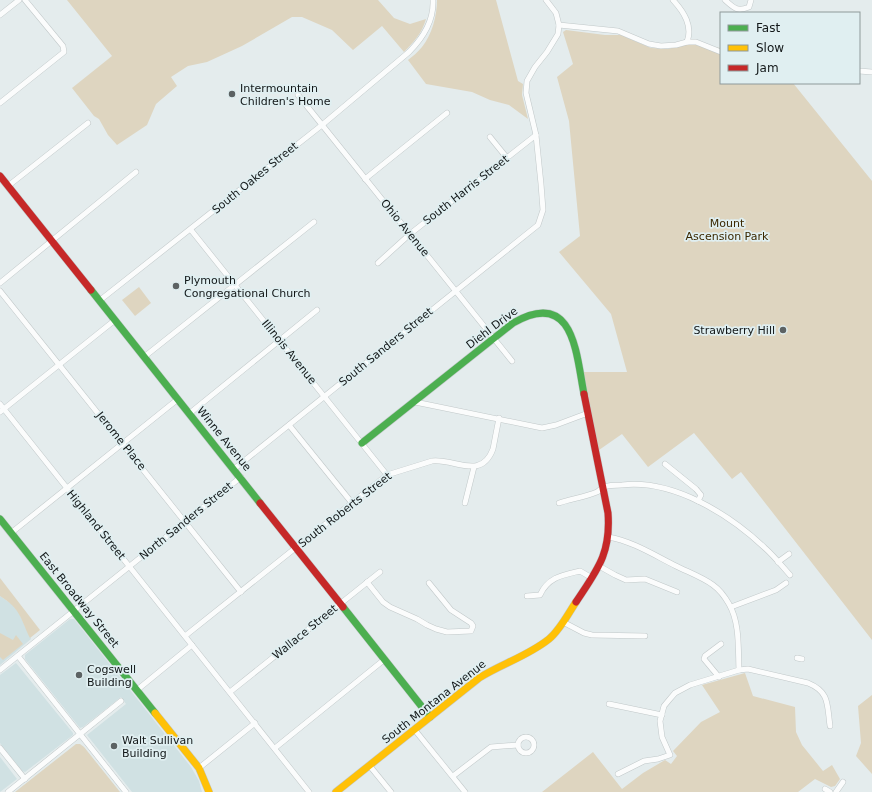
<svg xmlns="http://www.w3.org/2000/svg" width="872" height="792" font-family="'DejaVu Sans',sans-serif">
  <rect width="100%" height="100%" fill="#e4eced"/>
  <g fill="#d0e1e3">
    <path d="M0,596L13,605L19,613L31,639L0,665Z"/>
    <path d="M70,619H74L191,767L199,781L202,792H132L87,735L126,704L121,697L83,727L80,728L25,659V655Z"/>
    <path d="M16,663L73,733V735L25,772L22,771L0,743V675Z"/>
    <path d="M0,757L17,779L0,792Z"/>
  </g>
  <g fill="#ded5c0">
    <path d="M67,0H378L394,18L410,24L426,19C422,33 414,42 404,52L382,26L353,50L332,30L302,17H292L242,46L207,62L188,66L171,77L177,86L156,104L147,125L117,145L108,135L99,119L94,116L72,88L112,56Z"/>
    <path d="M437,0H496L518,81L523,84L522,95L528,119L509,105L490,100L472,92L426,84L408,60C413,56 418,52 422,47C432,34 437,16 437,0Z"/>
    <path d="M566,30L605,35H621L651,48L668,49L687,44L721,48V83H793L872,181V640L741,472L732,479L694,433L648,467L622,434L599,450L582,372H627L611,314L559,252L580,236L569,121L557,77L573,64L563,32Z"/>
    <path d="M139,287L151,303L135,316L122,300Z"/>
    <path d="M0,578L40,630L30,638C20,618 21,609 0,596Z"/>
    <path d="M0,633L13,640L16,635L23,644L3,660L0,657Z"/>
    <path d="M745,673L753,696L795,707L796,732L802,745L823,771L832,765L840,779L835,786L831,787L815,779L798,792H542L593,752L622,789L643,773L665,760L671,764L677,756L673,751L701,722L720,712L702,685Z"/>
    <path d="M872,695V774L856,756L861,743L858,706Z"/>
    <path d="M76,744H80L84,747L120,792H15Z"/>
  </g>
  <g fill="none" stroke-linecap="round" stroke-linejoin="round">
    <g stroke="#c1c8c9" stroke-width="6">
      <g id="street">
        <path d="M673,0C684,12 693,26 687,42"/>
        <path d="M725,0C734,8 737,12 749,7L751,0"/>
        <path d="M0,15L19,0"/>
        <path d="M559,25L618,31L649,44L661,46L676,45L687,42H696L721,52"/>
        <path d="M859,71L872,72"/>
        <path d="M298,95L512,361"/>
        <path d="M0,103L64,52L63,46L25,0"/>
        <path d="M490,137L507,158"/>
        <path d="M365,179L447,113"/>
        <path d="M8,186L88,123"/>
        <path d="M191,230L387,475"/>
        <path d="M378,263L410,234L536,135"/>
        <path d="M0,283L136,172"/>
        <path d="M0,291L241,592"/>
        <path d="M99,301L322,125L409,52C423,38 434,21 433,0"/>
        <path d="M144,357L314,222"/>
        <path d="M415,402L542,428L556,425L588,413"/>
        <path d="M0,404L309,792"/>
        <path d="M0,412L115,320"/>
        <path d="M190,413L317,310"/>
        <path d="M289,425L352,503"/>
        <path d="M665,464L696,489L701,495L698,501"/>
        <path d="M234,469L538,225L543,210L541,184L536,135L526,93L527,81L535,67L547,52L558,34L559,25L556,13L546,0"/>
        <path d="M465,503L474,467"/>
        <path d="M559,503C571,499 585,497 597,492C599,491 601,488 604,487C609,485 617,485 622,485C673,479 729,514 765,548C774,556 782,566 790,575"/>
        <path d="M11,533L178,399"/>
        <path d="M608,537C632,541 654,555 676,566C688,572 702,577 713,585C720,590 725,597 729,604C740,623 738,649 739,670"/>
        <path d="M778,562L789,554"/>
        <path d="M599,566L615,575L626,580L645,579L677,592"/>
        <path d="M367,582L383,602L390,607L417,619L427,625L436,629L447,632L471,631L473,626L471,623L451,610L429,583"/>
        <path d="M527,596L540,595C548,577 563,575 580,571L592,578"/>
        <path d="M731,607L776,590L786,583"/>
        <path d="M563,622L584,633L592,635L645,636"/>
        <path d="M185,636L387,475L432,461C454,458 481,481 493,449L499,418"/>
        <path d="M18,656L126,792"/>
        <path d="M797,658L802,659"/>
        <path d="M0,670L241,477"/>
        <path d="M719,677L704,659L705,656L721,644"/>
        <path d="M137,690L192,645"/>
        <path d="M230,692L380,572"/>
        <path d="M609,704L662,715"/>
        <path d="M414,729L465,792"/>
        <circle cx="526" cy="745" r="8"/>
        <path d="M0,748L25,779"/>
        <path d="M275,748L385,659"/>
        <path d="M369,765L391,792"/>
        <path d="M199,768L255,723"/>
        <path d="M618,774L644,761L658,759L670,755L662,737L660,721L664,706L669,700L675,693L690,685L739,670L748,669L808,683C830,692 827,705 830,726"/>
        <path d="M453,776L491,747L518,745"/>
        <path d="M825,789L830,792"/>
        <path d="M8,792L121,701"/>
        <path d="M836,792L843,782"/>
      </g>
    </g>
    <g stroke="#c1c8c9" stroke-width="8">
      <g id="fast">
        <path d="M91,290L260,503"/>
        <path d="M362,443L513,323C574,288 576,353 584,394"/>
        <path d="M0,519L155,713"/>
        <path d="M343,607L430,717"/>
      </g>
    </g>
    <g stroke="#c1c8c9" stroke-width="8">
      <g id="slow">
        <path d="M155,713L199,768L209,792"/>
        <path d="M336,792L479,678C501,664 528,656 549,639C560,630 568,614 576,602"/>
      </g>
    </g>
    <g stroke="#c1c8c9" stroke-width="8">
      <g id="jam">
        <path d="M0,176L91,290"/>
        <path d="M260,503L343,607"/>
        <path d="M576,602C597,570 611,554 608,513L584,394"/>
      </g>
    </g>
    <use href="#street" stroke="#fbfcfc" stroke-width="5"/>
    <use href="#fast" stroke="#4caf50" stroke-width="7"/>
    <use href="#slow" stroke="#ffc107" stroke-width="7"/>
    <use href="#jam" stroke="#c62828" stroke-width="7"/>
  </g>
  <g fill="#5c6263" stroke="#e0eff1" stroke-width="1.5">
    <circle cx="232" cy="94" r="4"/>
    <circle cx="176" cy="286" r="4"/>
    <circle cx="783" cy="330" r="4"/>
    <circle cx="79" cy="675" r="4"/>
    <circle cx="114" cy="746" r="4"/>
  </g>
  <g text-anchor="middle" dominant-baseline="central" stroke-width="3.5" stroke-linejoin="round" paint-order="stroke">
    <g font-size="11" fill="#121718" stroke="#e0eff1" text-anchor="start">
      <text x="240" y="88">Intermountain<tspan x="240" dy="13">Children's Home</tspan></text>
      <text x="184" y="280">Plymouth<tspan x="184" dy="13">Congregational Church</tspan></text>
      <text x="775" y="330" text-anchor="end">Strawberry Hill</text>
      <text x="87" y="669">Cogswell<tspan x="87" dy="13">Building</tspan></text>
      <text x="122" y="740">Walt Sullivan<tspan x="122" dy="13">Building</tspan></text>
    </g>
    <g font-size="11" fill="#121718" stroke="#e0eff1">
      <text transform="translate(255 178) rotate(-39)">South Oakes Street</text>
      <text transform="translate(466 190) rotate(-38)">South Harris Street</text>
      <text transform="translate(405 228) rotate(51)">Ohio Avenue</text>
      <text transform="translate(492 328) rotate(-37)">Diehl Drive</text>
      <text transform="translate(386 347) rotate(-39)">South Sanders Street</text>
      <text transform="translate(289 352) rotate(51)">Illinois Avenue</text>
      <text transform="translate(224 439) rotate(51)">Winne Avenue</text>
      <text transform="translate(121 441) rotate(51)">Jerome Place</text>
      <text transform="translate(345 510) rotate(-38)">South Roberts Street</text>
      <text transform="translate(186 521) rotate(-39)">North Sanders Street</text>
      <text transform="translate(96 525) rotate(51)">Highland Street</text>
      <text transform="translate(79 600) rotate(51)">East Broadway Street</text>
      <text transform="translate(305 632) rotate(-39)">Wallace Street</text>
      <text transform="translate(434 702) rotate(-38)">South Montana Avenue</text>
    </g>
    <g font-size="11" fill="#3b2800" stroke="#e0eff1">
      <text x="727" y="223">Mount<tspan x="727" dy="13">Ascension Park</tspan></text>
    </g>
  </g>
  <rect x="720" y="12" width="140" height="72" fill="#e0eff1" stroke="#8e999a"/>
  <rect x="728" y="25" width="20" height="6" fill="#4caf50" stroke="#8e999a"/>
  <text x="756" y="32" font-size="12" fill="#121718">Fast</text>
  <rect x="728" y="45" width="20" height="6" fill="#ffc107" stroke="#8e999a"/>
  <text x="756" y="52" font-size="12" fill="#121718">Slow</text>
  <rect x="728" y="65" width="20" height="6" fill="#c62828" stroke="#8e999a"/>
  <text x="756" y="72" font-size="12" fill="#121718">Jam</text>
</svg>
